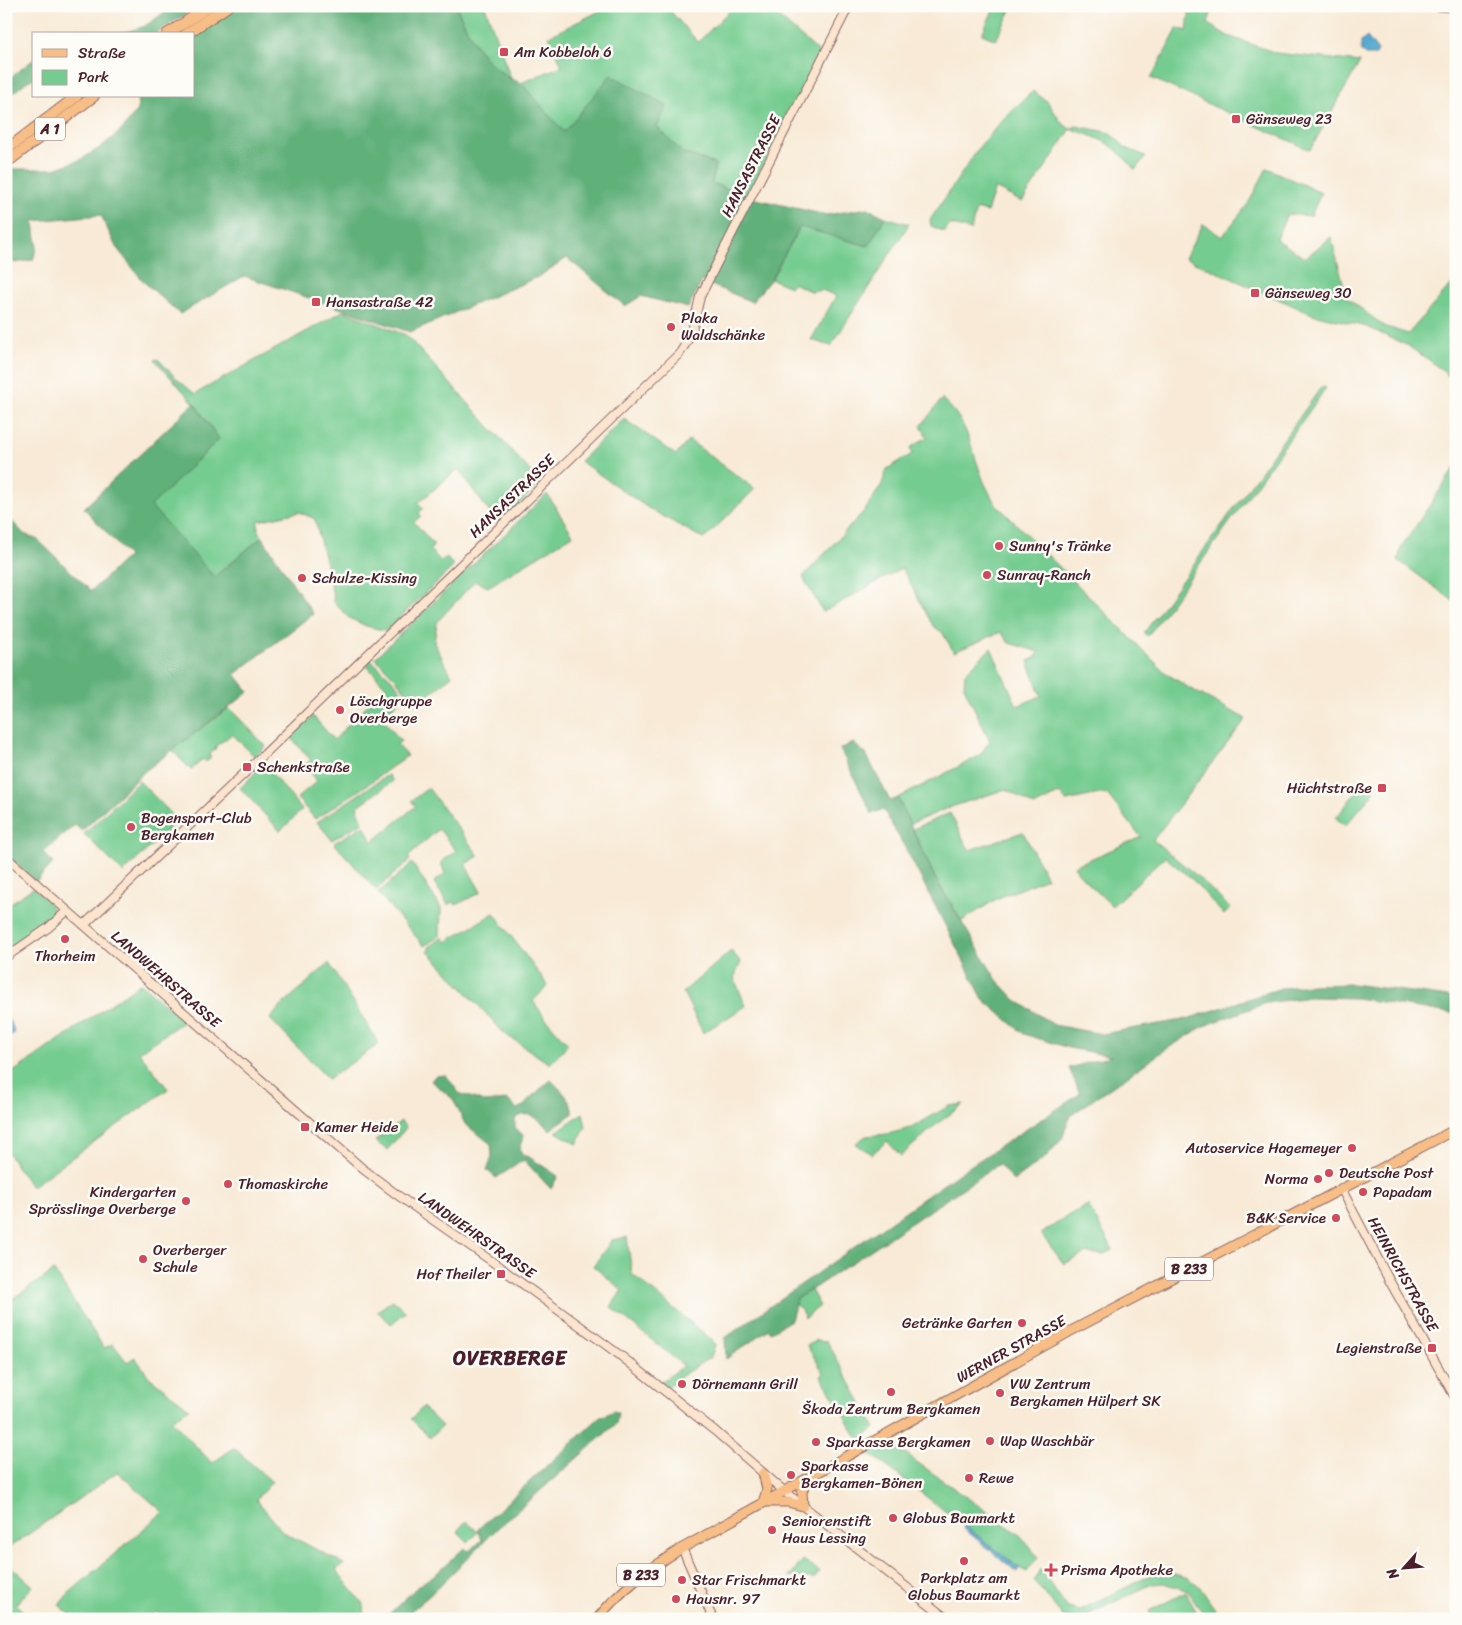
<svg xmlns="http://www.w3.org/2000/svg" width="1462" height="1625" font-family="Sriracha,sans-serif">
  <rect width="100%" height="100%" fill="#fdfcf7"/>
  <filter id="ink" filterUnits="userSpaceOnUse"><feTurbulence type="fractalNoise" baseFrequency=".02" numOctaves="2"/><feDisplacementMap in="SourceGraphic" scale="10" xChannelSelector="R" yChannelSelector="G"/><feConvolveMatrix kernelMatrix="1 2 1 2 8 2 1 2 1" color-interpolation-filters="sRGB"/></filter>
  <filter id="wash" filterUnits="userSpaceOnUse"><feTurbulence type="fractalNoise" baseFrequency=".0096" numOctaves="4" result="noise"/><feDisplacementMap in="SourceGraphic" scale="20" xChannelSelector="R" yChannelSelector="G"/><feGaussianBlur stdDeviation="1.12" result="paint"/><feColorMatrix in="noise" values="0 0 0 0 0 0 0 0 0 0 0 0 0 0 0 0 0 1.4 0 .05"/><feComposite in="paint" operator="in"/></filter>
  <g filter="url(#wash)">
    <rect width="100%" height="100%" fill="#f8ead6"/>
    <g fill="#75cc90" stroke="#60765e">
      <path d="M456,6H485L511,79L488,63L469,34Z"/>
      <path d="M610,6H666L698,42L734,6H766L821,54L747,197L712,183L715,164L683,153L657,127L666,106L611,76L564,133L521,83L562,66L549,36Z"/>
      <path d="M995,6H1013L996,40L982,34Z"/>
      <path d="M1190,6H1213L1208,24L1228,36L1276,53L1360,62L1310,150L1151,78L1178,28L1187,31Z"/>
      <path d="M1033,91L1048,102L1061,122L1070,129L1076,126L1107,132L1117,139L1126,148L1146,156L1135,170C1113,143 1104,140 1071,129L1022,202L995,188L987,212L976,209L971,230L949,224L945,232L931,226L930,220L980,146L1005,117Z"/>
      <path d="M1267,168L1321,193L1311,216L1287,214L1276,239L1305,258L1331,237L1347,298L1384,326L1408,334L1456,279V382L1429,360L1408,346L1367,327L1312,314L1185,258L1203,224L1222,237L1248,204Z"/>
      <path d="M885,217L909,224L831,346L811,340L836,296L822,290L812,292L793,283L790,287L771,279L800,226L868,246Z"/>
      <path d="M343,311L406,335L541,483L498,524L458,469L418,503L423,509L419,513L421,516L414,522L434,545L430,550L441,561L446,557L454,566L386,631L366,626L349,618L332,600L334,599L315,519L299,512L258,521V529L262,537L214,577L150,506L219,439L194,403L155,360L158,359L177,379L195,394Z"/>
      <path d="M1322,386L1326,388L1148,636L1144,633Z"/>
      <path d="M942,399C967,420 970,445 981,474C984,484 990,493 994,502L1166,673L1189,688L1246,719L1153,840L1196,875L1230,908L1224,915L1193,880L1165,857L1112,906L1080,875L1074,866L1141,837L1107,794H1099L1066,801L1060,793L1034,806L1006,789L948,808L910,824L898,798L979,756L990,741L964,687L965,673L991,648L1017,706L1041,696L1028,661L1036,657L1039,652L1009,643L1001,632L954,652L942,632L933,626L902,568L823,612L803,577L866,509L882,484L887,469L912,454L910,448L927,437L921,426Z"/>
      <path d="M624,419L676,455L689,440L755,489L704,539L648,508L580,461Z"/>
      <path d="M1456,466V603L1398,560L1401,548Z"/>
      <path d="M547,494L573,535L488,587L475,581L437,622L434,643L452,676L416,705L396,679L375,658Z"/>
      <path d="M370,659L394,681L405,696L381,717L401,741L397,744L407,756L364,787L315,819L297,798L317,781L305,765L311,760L291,738L313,716L334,740L362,710L387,688L365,664Z"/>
      <path d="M229,708L266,746L255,757L232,734L216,746L215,750L209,755L211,758L206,762L203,759L191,770L172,750Z"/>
      <path d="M264,764L302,810L280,831L240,788Z"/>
      <path d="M388,775L393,781L357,807L363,822L332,840L317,822Z"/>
      <path d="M139,781L178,820L123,873L84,834Z"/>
      <path d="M1362,784L1375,791L1345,826L1336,818Z"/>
      <path d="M428,788L479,856L465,864L481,892L456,905L454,902L448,905L434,882L445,874L441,862L456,851L439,829L408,856L410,860L376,890L334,843L364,825L372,842L416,806L411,801Z"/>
      <path d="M950,813L969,850L1023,832L1047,878L998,898L962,921L936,880L913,829Z"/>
      <path d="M412,863L441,908L440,936L424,946L378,893Z"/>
      <path d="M33,888C39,893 49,900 52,908C58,927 20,944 6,953V906Z"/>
      <path d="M494,913L548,986L533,1001L546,1019L568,1044L550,1064L505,1034L428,951L430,946L443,937L446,942Z"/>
      <path d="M731,951L741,962L734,978L746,1006L703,1033L683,992Z"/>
      <path d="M329,963L379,1044L328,1079L270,1019L282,1005Z"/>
      <path d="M141,983L184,1021L139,1052L168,1089L31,1187L6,1150V1077Z"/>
      <path d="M964,1104L938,1123L901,1156L887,1141L872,1154L855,1144L866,1136L888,1134L911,1128L949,1106Z"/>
      <path d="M583,1113L586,1127L577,1144L556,1132Z"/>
      <path d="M401,1121L406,1128L387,1150L375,1141Z"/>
      <path d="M1088,1205L1113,1250L1104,1255L1087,1253L1064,1264L1041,1234L1069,1215Z"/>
      <path d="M627,1237L632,1274L713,1341L715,1345L711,1357L681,1376L663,1391L656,1385L684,1366L611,1307L622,1290L593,1266L612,1240Z"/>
      <path d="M54,1271L104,1348L113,1344L127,1362L135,1357L149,1377L189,1408L171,1420L212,1463L234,1448L272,1482L256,1499L283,1532L344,1564L336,1570L364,1605L365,1619H162L157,1612L148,1619H75L59,1605L68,1594L163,1512L117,1472L6,1550V1303Z"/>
      <path d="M811,1290L820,1306L805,1318L801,1310L794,1303L797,1298Z"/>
      <path d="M393,1300L406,1312L391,1324L377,1311Z"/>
      <path d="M816,1340L827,1341L875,1428L859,1441L821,1376L824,1373L807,1346Z"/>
      <path d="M423,1407L442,1426L430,1438L411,1419Z"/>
      <path d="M887,1441L1020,1535L1038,1557L1027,1572L1019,1568L876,1458L866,1454Z"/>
      <path d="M466,1521L478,1532L468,1542L457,1531Z"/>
      <path d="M803,1560L819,1571L815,1578L789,1577Z"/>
      <path d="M6,1562L33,1586L16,1604L26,1614L24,1619H6Z"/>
      <path d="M1040,1569L1066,1607L1078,1611L1153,1574H1174L1189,1578L1199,1586L1222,1619H1207L1188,1591L1165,1583L1152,1584L1079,1619H1065L1034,1581Z"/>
      <path d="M1186,1592L1201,1619H1153L1149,1611Z"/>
    </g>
    <g fill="#60b07a" stroke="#556852">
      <path d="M174,6H198L155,34H119L145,26Z"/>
      <path d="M238,6H456C471,39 485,70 521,83L564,132L611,75L667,106L657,127L683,153L715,164L712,183L747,197L826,215L868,208L885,217L868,246L800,227L771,279L752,302L702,281L688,308L641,296L625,306L567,258L538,277L410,332L244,276L180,314L144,282L116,247L101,215L34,221L37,247L33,260L14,263L6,247V169H54L80,160L101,147L122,130L138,109L137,96H194V35Z"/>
      <path d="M34,59V78L26,82L6,99V81Z"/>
      <path d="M194,403L219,439L151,506L214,577L262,537L313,614L235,674L249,692L145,771L82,831L75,825L43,852L53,863L36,882L6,856V515L24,534L38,540L91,591L128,556L84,508Z"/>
      <path d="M853,743L866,754L890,801L898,798L936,880L997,980L1016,1000L1054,1025L1102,1034L1187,1019L1281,988L1312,985L1352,984L1456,998V1014L1356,998L1310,997L1266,1003L1204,1026L1165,1050L1070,1116L1062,1139L1046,1157L1013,1181L999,1164L811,1290L797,1298L791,1320L771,1332L769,1329L726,1359L725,1338L961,1172L1080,1094L1069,1068L1111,1056L1069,1048L1024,1034L983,999L908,853L883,809L872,814L840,749Z"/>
      <path d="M446,1075L459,1093L484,1102L508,1100L517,1109L525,1105L529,1099L551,1080C559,1088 574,1101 572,1114L550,1130C539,1120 529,1108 515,1119V1128L524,1136L520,1146L522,1155L529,1157L558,1176L551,1189L524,1160L496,1178L487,1170L492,1156L491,1144L465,1124L453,1099L431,1081L435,1076Z"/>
      <path d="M614,1411L618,1413L616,1424L500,1526L429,1596L401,1619H384L418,1586L437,1573L464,1548L469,1551L482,1540L478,1529L599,1418Z"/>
    </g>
    <g fill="#54aad1" stroke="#4f647e">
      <path d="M1367,37L1378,51L1376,55H1365L1361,51V42Z"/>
      <path d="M6,1016L13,1027L14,1033L6,1039Z"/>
      <path d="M964,1525L1019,1568L1017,1572L963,1528Z"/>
    </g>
  </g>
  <g filter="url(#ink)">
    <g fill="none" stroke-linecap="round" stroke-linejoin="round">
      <g stroke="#876667" stroke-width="10">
        <g id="secondary">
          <path d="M1434,6L1456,8"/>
          <path d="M6,857L363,1169L396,1194L490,1260L621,1356L715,1431L784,1491L947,1619"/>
          <path d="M84,925L249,769L680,353L691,335L700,297L716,265L849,6"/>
          <path d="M6,957L48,928L67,911"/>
          <path d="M1341,1188L1389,1280L1456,1399"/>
          <path d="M682,1548L713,1619"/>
        </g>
      </g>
      <g stroke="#876667" stroke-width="11">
        <g id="primary">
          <path d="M766,1502H788L803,1506"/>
          <path d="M763,1503L767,1489L763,1473"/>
          <path d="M803,1506L802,1492L807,1478"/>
          <path d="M597,1619C620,1590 648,1570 679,1550L1069,1332L1456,1129"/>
        </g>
      </g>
      <g stroke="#876667" stroke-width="12">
        <g id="highway">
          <path d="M167,34L210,6"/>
          <path d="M186,34L228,6"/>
          <path d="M6,150L77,96"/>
          <path d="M6,163L94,96"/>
        </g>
      </g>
      <use href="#secondary" stroke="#fce5cf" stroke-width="8"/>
      <use href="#primary" stroke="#f7be88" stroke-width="9"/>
      <use href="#highway" stroke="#f7be88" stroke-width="10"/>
    </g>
  </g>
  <g fill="#d1495b" stroke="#fdfcf7" stroke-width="2">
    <rect x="499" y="47" width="10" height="10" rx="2.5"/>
    <rect x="1231" y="114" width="10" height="10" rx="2.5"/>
    <rect x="1250" y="288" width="10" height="10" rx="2.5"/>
    <rect x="311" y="297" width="10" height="10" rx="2.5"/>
    <circle cx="671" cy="327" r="5"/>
    <circle cx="999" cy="546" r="5"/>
    <circle cx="987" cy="575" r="5"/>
    <circle cx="302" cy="578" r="5"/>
    <circle cx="340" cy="710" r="5"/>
    <rect x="242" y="762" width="10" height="10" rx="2.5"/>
    <rect x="1377" y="783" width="10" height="10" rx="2.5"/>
    <circle cx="131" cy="827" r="5"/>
    <circle cx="65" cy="939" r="5"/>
    <rect x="300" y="1122" width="10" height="10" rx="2.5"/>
    <circle cx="1352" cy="1148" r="5"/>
    <circle cx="1329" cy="1173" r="5"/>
    <circle cx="1318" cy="1179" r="5"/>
    <circle cx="228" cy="1184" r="5"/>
    <circle cx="1363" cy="1192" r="5"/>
    <circle cx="186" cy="1201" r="5"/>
    <circle cx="1336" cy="1218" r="5"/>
    <circle cx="143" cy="1259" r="5"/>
    <rect x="496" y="1269" width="10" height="10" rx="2.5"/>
    <circle cx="1022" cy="1323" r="5"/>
    <rect x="1427" y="1343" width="10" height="10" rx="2.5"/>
    <circle cx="682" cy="1384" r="5"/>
    <circle cx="891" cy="1392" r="5"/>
    <circle cx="1000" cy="1393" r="5"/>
    <circle cx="990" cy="1441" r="5"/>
    <circle cx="816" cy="1442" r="5"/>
    <circle cx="791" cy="1475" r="5"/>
    <circle cx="969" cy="1478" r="5"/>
    <circle cx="893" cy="1518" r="5"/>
    <circle cx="772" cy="1530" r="5"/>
    <circle cx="964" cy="1561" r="5"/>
    <path d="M1048.5 1562.5h5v5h5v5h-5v5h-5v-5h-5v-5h5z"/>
    <circle cx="682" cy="1580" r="5"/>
    <circle cx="676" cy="1599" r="5"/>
  </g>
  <g text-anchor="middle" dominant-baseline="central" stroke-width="5" stroke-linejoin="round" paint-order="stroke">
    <g fill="#fdfcf7" stroke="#806168" stroke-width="1">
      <rect x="35" y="117.5" width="30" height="23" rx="4"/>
      <rect x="1165" y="1257.5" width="48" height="23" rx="4"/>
      <rect x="617" y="1563.5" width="48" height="23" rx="4"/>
    </g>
    <g font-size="14" font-weight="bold" fill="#4a1f2b">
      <text x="50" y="129">A 1</text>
      <text x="1189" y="1269">B 233</text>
      <text x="641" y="1575">B 233</text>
    </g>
    <g font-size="15" fill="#4a1f2b" stroke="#fdfcf7" text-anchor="start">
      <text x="514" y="52">Am Kobbeloh 6</text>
      <text x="1246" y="119">Gänseweg 23</text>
      <text x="1265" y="293">Gänseweg 30</text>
      <text x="326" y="302">Hansastraße 42</text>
      <text x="681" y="318">Plaka<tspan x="681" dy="17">Waldschänke</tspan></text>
      <text x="1009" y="546">Sunny's Tränke</text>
      <text x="997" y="575">Sunray-Ranch</text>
      <text x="312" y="578">Schulze-Kissing</text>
      <text x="350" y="701">Löschgruppe<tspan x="350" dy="17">Overberge</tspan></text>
      <text x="257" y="767">Schenkstraße</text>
      <text x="1372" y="788" text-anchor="end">Hüchtstraße</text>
      <text x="141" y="818">Bogensport-Club<tspan x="141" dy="17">Bergkamen</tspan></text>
      <text x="65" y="956" text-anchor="middle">Thorheim</text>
      <text x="315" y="1127">Kamer Heide</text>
      <text x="1342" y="1148" text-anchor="end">Autoservice Hagemeyer</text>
      <text x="1339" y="1173">Deutsche Post</text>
      <text x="1308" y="1179" text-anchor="end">Norma</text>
      <text x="238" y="1184">Thomaskirche</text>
      <text x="176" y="1192" text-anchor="end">Kindergarten<tspan x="176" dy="17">Sprösslinge Overberge</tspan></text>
      <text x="1373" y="1192">Papadam</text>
      <text x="1326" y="1218" text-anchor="end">B&amp;K Service</text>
      <text x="153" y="1250">Overberger<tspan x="153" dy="17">Schule</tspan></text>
      <text x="491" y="1274" text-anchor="end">Hof Theiler</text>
      <text x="1012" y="1323" text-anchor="end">Getränke Garten</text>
      <text x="1422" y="1348" text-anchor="end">Legienstraße</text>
      <text x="692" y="1384">Dörnemann Grill</text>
      <text x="1010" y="1384">VW Zentrum<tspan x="1010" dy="17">Bergkamen Hülpert SK</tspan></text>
      <text x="891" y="1409" text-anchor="middle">Škoda Zentrum Bergkamen</text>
      <text x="1000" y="1441">Wap Waschbär</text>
      <text x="826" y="1442">Sparkasse Bergkamen</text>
      <text x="801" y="1466">Sparkasse<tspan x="801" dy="17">Bergkamen-Bönen</tspan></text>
      <text x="979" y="1478">Rewe</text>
      <text x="903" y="1518">Globus Baumarkt</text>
      <text x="782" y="1521">Seniorenstift<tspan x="782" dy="17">Haus Lessing</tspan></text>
      <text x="1061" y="1570">Prisma Apotheke</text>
      <text x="964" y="1578" text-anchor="middle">Parkplatz am<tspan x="964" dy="17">Globus Baumarkt</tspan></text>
      <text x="692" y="1580">Star Frischmarkt</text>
      <text x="686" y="1599">Hausnr. 97</text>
    </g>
    <g font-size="15" fill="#4a1f2b" stroke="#fdfcf7">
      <text transform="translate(751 166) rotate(-63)">HANSASTRASSE</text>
      <text transform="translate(512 496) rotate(-44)">HANSASTRASSE</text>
      <text transform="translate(166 979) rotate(41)">LANDWEHRSTRASSE</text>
      <text transform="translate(477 1235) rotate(35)">LANDWEHRSTRASSE</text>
      <text transform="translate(1403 1274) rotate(61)">HEINRICHSTRASSE</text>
      <text transform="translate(1011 1349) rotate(-29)">WERNER STRASSE</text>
    </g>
    <g font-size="20" font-weight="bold" letter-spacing="1" fill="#4a1f2b" stroke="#fdfcf7">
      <text x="510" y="1358">OVERBERGE</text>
    </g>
  </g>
  <rect width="1462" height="1625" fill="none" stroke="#fdfcf7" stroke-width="25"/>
  <rect x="32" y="32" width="162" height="65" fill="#fdfcf7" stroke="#b5a4a5"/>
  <rect x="42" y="49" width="25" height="8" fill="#f7be88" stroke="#b5a4a5"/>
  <text x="78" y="58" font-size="15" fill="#4a1f2b">Straße</text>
  <rect x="42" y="70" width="25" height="15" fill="#75cc90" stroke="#b5a4a5"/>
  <text x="78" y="82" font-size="15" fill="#4a1f2b">Park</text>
  <g transform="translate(1404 1568) rotate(243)" stroke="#fdfcf7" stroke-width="4" paint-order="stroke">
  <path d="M0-4L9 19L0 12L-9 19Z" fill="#4a1f2b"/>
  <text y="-8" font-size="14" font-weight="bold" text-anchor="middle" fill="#4a1f2b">N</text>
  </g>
</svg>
